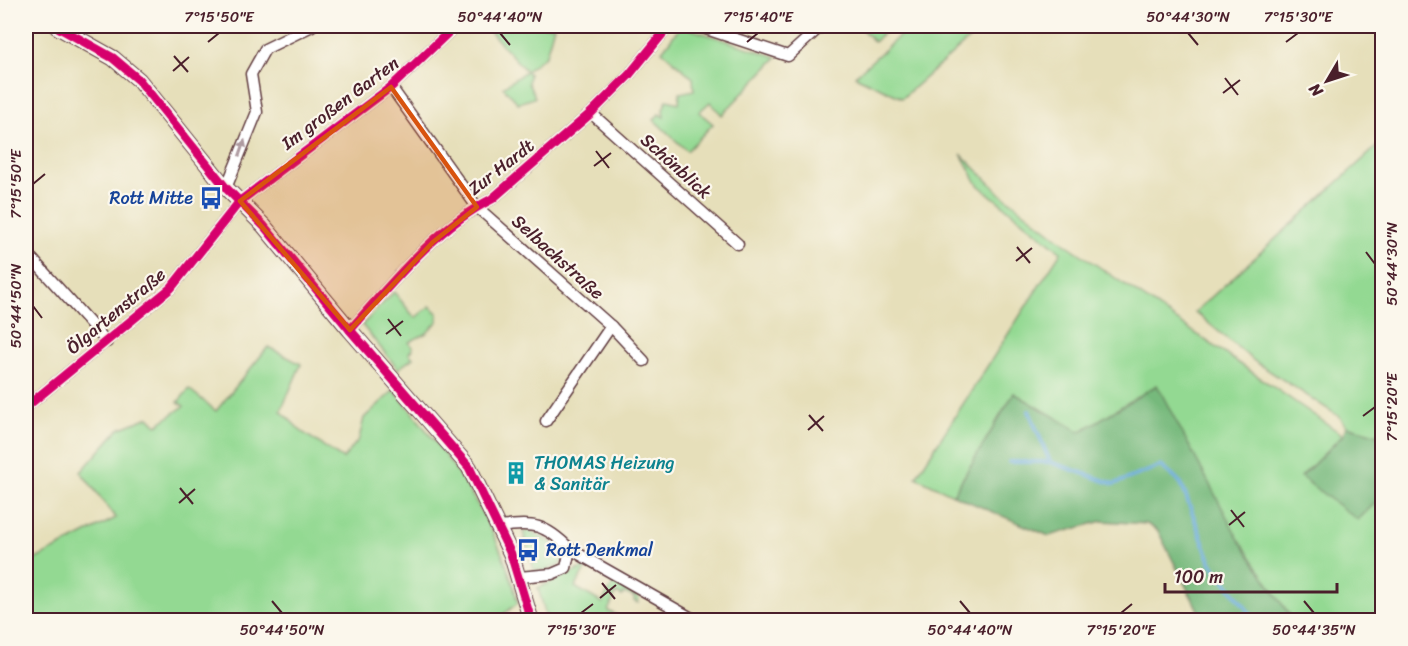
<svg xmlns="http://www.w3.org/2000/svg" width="1408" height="646" font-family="Sriracha,sans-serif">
  <rect width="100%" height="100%" fill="#fbf7ec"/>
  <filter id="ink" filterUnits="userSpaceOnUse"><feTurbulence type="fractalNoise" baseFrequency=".0167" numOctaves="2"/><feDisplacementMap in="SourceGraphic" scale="12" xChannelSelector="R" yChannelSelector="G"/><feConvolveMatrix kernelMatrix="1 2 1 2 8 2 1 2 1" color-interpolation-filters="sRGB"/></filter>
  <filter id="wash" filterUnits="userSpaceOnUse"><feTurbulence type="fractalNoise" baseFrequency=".008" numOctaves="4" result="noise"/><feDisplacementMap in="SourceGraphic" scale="24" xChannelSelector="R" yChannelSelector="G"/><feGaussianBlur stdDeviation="1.35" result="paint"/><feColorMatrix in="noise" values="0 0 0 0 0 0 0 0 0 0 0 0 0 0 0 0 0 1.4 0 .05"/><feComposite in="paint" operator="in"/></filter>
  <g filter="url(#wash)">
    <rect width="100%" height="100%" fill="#e6dfba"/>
    <g fill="#93d992" stroke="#6e7c5e" stroke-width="1.5">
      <path d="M485,26H554L546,55L526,71L529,74L528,83L535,97C531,101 524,99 519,104L503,87L526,71Z"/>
      <path d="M681,26L777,57L722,115L710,102L699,112L713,124L687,151L654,120L659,114L664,117L663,109L667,100L679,103L680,93L694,90L693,78L662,51Z"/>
      <path d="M859,26H858H891L874,42Z"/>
      <path d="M900,26H984L902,98L855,76L905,31Z"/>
      <path d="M1382,142V436L1346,426L1340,417L1254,361L1195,312Z"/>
      <path d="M961,154L1001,194L1066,244L1343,435L1301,477L1382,481V620H1218L1167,525L1086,452L1157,385L1080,432L1014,393L953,495L916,477L1061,252L978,185Z"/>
      <path d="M394,292L415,318L430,306L438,314V321L427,333L409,342L413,348L409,353L413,358L398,369L362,325Z"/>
      <path d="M268,347L301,364L281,411L302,432L343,459L359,439L364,418L394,390C447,454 498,520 518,603L496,620H26V564L116,518L81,472L119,429L149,417L157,425L184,406L178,402L189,389L216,411Z"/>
      <path d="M530,531L560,547L564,557L560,564L547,570H534L523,532Z"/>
      <path d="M587,566L575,587L602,603L614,582L639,598L638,603L634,601V597L624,593L622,596L616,593L608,611L617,615L614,620H573L572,618L567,620H547L538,588Z"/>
    </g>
    <g fill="#76b97c" stroke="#606c54" stroke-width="1.5">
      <path d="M1157,385L1238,538L1293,620H1203L1158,531L1147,524L1102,521L1049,536L953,495L1014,393L1080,432Z"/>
      <path d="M1346,426L1382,436V496L1358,520L1301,477L1343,435Z"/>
    </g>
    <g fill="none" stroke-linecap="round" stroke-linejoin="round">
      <g stroke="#66aadb" stroke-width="4">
        <path d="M1029,411L1050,462L1114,484L1161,466L1181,483L1211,563L1255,620"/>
        <path d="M1009,462H1050"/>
      </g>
    </g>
  </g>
  <g filter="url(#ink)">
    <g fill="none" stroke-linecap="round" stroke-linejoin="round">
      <g stroke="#613c40" stroke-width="13">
        <g id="street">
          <path d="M697,26L788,56L821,26"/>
          <path d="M391,87L477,207L611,326L644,361"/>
          <path d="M591,113L738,244"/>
          <path d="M226,188L257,112L251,74L265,49L312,26"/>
          <path d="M26,252L107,342"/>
          <path d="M350,330C391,284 436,227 492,199L591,113L629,75L669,26"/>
          <path d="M26,407L171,288L240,201L391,87L455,26"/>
          <path d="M546,421L611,326"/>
          <path d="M500,527C533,522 545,524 570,549L566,568L552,574L519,577"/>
          <path d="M570,549L695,620"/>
        </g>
      </g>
      <g stroke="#613c40" stroke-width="17">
        <path id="secondary" d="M56,26L113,58L139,80L226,188L264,226L350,330L469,467L511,554L531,620"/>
      </g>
      <use href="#street" stroke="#fff" stroke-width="10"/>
      <use href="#secondary" stroke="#fff" stroke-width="15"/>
      <g stroke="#fbf7ec" stroke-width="13">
        <g id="cycleway">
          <path d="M56,26L113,58L139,80L226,188L264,226L350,330L469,467L511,554L531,620"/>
          <path d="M350,330C391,284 436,227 492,199L591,113L629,75L669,26"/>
          <path d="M26,407L171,288L240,201L391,87L455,26"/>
        </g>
      </g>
      <use href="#cycleway" stroke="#d6006c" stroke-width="9"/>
    </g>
    <defs><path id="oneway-solid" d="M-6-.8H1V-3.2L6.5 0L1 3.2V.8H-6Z" transform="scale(1.5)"/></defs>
    <use fill="#ae9aa0" href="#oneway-solid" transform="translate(242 148) rotate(-71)"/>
  </g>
  <path fill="#d8530f" fill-opacity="0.2" stroke="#d8530f" stroke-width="4.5" stroke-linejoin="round" d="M391,87L477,207L433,242L350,330L240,201Z"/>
  <path fill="none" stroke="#4a1f2b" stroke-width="2" d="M500,33L510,45M1188,33L1198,45M208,42L219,33M747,42L758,33M1286,42L1298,33M174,56L188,72M173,71L189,57M1225,78L1238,95M1223,93L1240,80M596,151L609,168M594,166L611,153M33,184L45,174M1017,247L1030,263M1366,252L1375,264M1016,261L1032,248M33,306L42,318M388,319L401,336M386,334L403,321M809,415L823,431M1363,416L1375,407M808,430L824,416M180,488L193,504M179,503L195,489M1231,510L1244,527M1229,525L1245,512M602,583L615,599M600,598L616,585M272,601L282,613M960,601L970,613M1304,601L1314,613M581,613L593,604M1121,613L1132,604"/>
  <defs>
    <g id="bus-bare" transform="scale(1.8)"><path d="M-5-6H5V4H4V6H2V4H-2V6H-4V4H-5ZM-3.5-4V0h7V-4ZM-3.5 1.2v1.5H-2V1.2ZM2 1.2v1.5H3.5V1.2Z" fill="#1a4fb4" stroke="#fbf7ec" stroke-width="2.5" paint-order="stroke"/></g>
    <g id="building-bare" transform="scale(1.8)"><path d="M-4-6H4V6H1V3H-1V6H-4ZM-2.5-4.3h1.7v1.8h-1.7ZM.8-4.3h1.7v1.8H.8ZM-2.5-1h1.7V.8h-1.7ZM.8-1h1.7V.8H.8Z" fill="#0f9aa8" stroke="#fbf7ec" stroke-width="2.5" paint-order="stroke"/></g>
  </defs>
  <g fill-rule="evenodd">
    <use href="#bus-bare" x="211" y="198"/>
    <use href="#building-bare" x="516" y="473"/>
    <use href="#bus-bare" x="528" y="550"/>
  </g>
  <g text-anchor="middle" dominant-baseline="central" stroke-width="4.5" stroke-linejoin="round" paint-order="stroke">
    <g font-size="18" fill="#4a1f2b" stroke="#fbf7ec">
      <text transform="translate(340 103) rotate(-37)">Im großen Garten</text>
      <text transform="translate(676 166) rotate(42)">Schönblick</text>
      <text transform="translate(501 167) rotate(-38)">Zur Hardt</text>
      <text transform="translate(558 257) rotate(42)">Selbachstraße</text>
      <text transform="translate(116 311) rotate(-40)">Ölgartenstraße</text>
    </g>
    <g font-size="18" fill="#164399" stroke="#fbf7ec" text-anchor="end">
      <text x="193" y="198">Rott Mitte</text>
      <text x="546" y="550" text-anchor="start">Rott Denkmal</text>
    </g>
    <g font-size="18" fill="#0d838f" stroke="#fbf7ec" text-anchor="start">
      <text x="534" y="463">THOMAS Heizung<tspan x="534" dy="21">&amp; Sanitär</tspan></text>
    </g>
  </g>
  <rect width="1408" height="646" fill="none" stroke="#fbf7ec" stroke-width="66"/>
  <g transform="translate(1327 81) rotate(231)" stroke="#fbf7ec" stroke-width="4.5" paint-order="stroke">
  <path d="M0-4.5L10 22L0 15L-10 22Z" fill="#4a1f2b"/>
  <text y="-9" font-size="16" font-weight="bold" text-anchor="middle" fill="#4a1f2b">N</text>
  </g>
  <path d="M1165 583v9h172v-9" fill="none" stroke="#4a1f2b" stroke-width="3"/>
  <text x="1174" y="583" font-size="18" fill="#4a1f2b" stroke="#fbf7ec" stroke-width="4.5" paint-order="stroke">100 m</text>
  <rect x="33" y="33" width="1342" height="580" fill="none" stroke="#4a1f2b" stroke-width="2"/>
  <g font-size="15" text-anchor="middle" fill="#4a1f2b">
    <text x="219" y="22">7°15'50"E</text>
    <text x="500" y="22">50°44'40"N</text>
    <text x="758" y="22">7°15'40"E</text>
    <text x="1188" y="22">50°44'30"N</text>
    <text x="1298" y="22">7°15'30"E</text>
    <text transform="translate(16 184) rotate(-90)" y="5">7°15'50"E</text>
    <text transform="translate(1392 264) rotate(-90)" y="5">50°44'30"N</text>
    <text transform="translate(16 306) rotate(-90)" y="5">50°44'50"N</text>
    <text transform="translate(1392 407) rotate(-90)" y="5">7°15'20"E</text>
    <text x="282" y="635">50°44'50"N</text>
    <text x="581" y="635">7°15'30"E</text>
    <text x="970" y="635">50°44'40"N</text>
    <text x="1121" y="635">7°15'20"E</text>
    <text x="1314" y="635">50°44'35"N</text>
  </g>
</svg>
